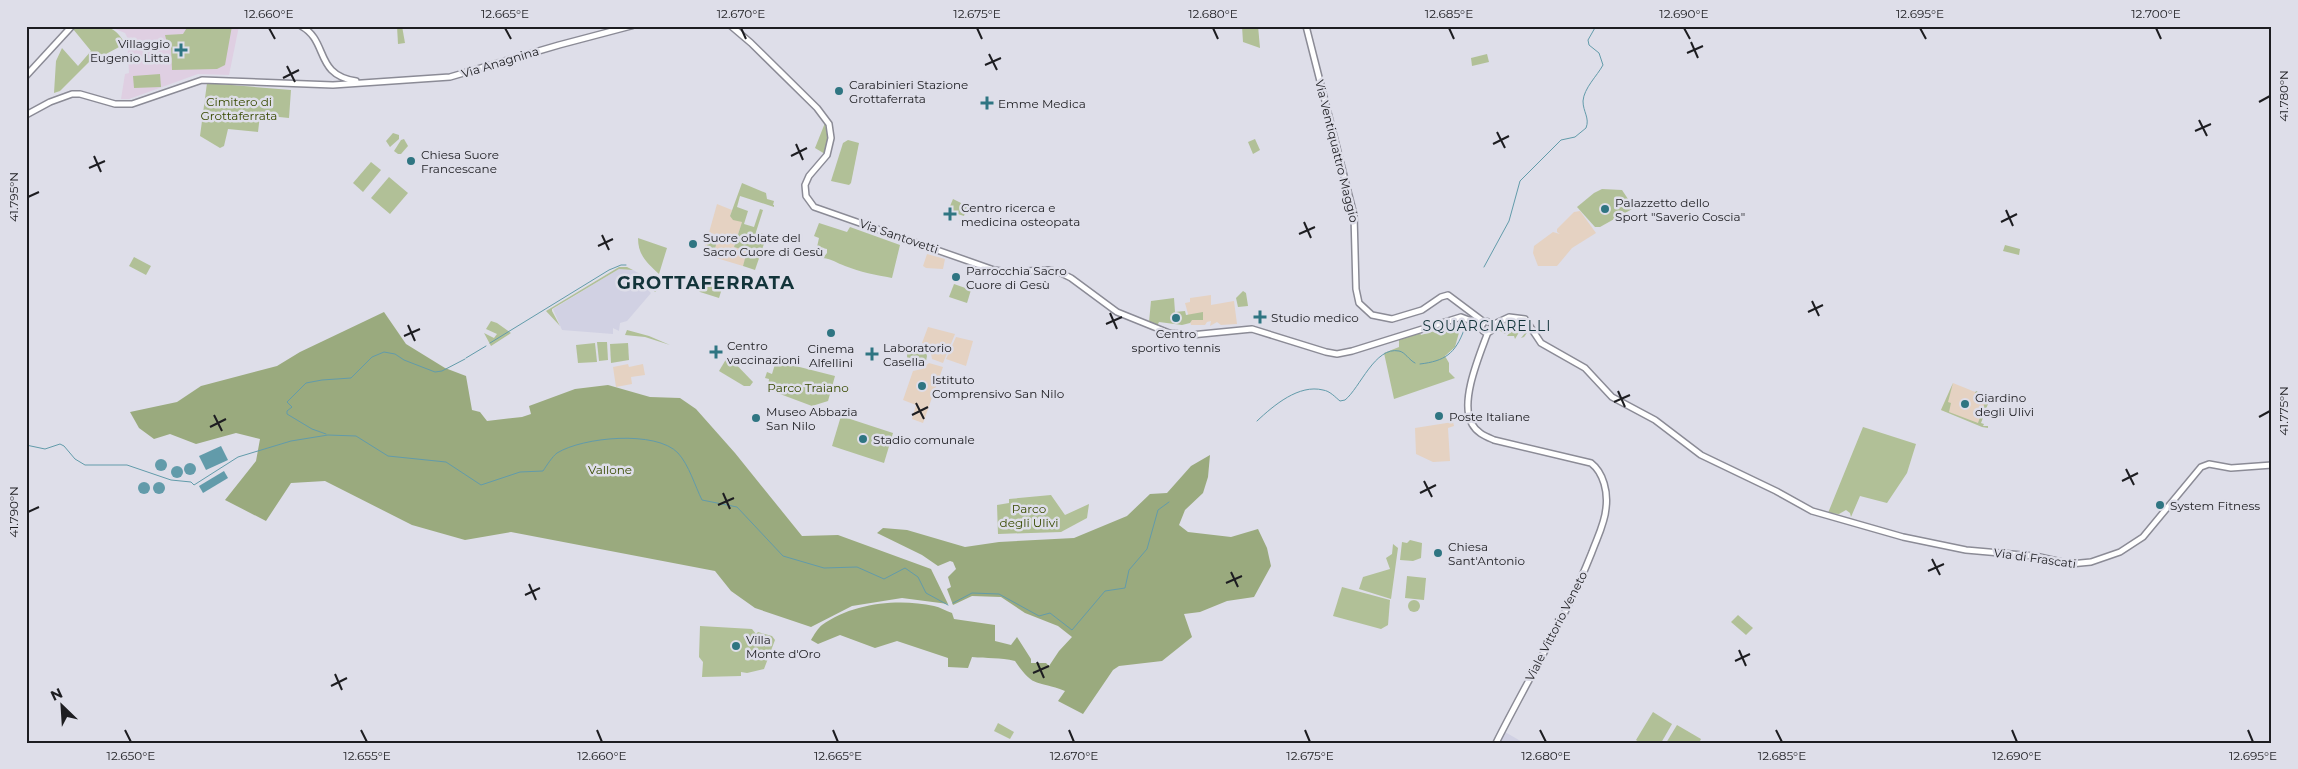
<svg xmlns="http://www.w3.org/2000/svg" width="2298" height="769" font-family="Montserrat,sans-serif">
  <rect width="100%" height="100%" fill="#dedee9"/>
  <g fill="#d1d1e3">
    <path d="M619,269L633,270L649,279L647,282L633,276L651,293L627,321L620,323L619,331L613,328V334L562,330L553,309Z"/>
    <path d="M1505,732L1524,743H1499Z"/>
  </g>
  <g fill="#e5d2c2">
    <path d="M717,204L732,210L730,216L742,222L734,247L748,251L743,266L703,254Z"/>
    <path d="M1580,211L1596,233L1572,248L1557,266H1538L1533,253L1534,246L1553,232L1560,234L1557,232V229L1574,212Z"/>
    <path d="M927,254L945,259L943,269L926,268L923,266Z"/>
    <path d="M1211,295V305L1234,301L1237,324L1221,325L1217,322L1210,326L1211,321L1207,322L1205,325H1191L1185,303L1190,302V298Z"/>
    <path d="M928,327L955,334L943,363L932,359L930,348L922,343Z"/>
    <path d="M956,337L973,341L966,366L946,359Z"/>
    <path d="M929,363L943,367L923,423L912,419L916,405L903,400L913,371L922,369Z"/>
    <path d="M628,364L629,367L643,364L645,375L631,377L632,384L616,387L613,367Z"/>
    <path d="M1953,383L1990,398L1980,425L1941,410Z"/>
    <path d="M1453,422L1454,426L1448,428L1450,461L1433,462L1416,454L1415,428Z"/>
  </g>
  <path fill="#dfcfe2" d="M108,26H239L229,75L198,74L129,99H121L125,74L129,73L127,37L125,33Z"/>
  <g fill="#b1c097">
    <path d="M75,26C98,26 113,21 125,44L104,55H96L60,91L54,93L56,61L62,48L78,66L91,51L73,29Z"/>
    <path d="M188,26H232L225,65L217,69L172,70L171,47H168L165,35L183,34Z"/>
    <path d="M397,26H402L405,43L398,44Z"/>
    <path d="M1242,26H1258L1260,48L1243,42Z"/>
    <path d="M1487,54L1489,62L1472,66L1471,58Z"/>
    <path d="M160,74L161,87L134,88L133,76Z"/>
    <path d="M207,83L291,90L289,118L260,115L258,132L228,129L224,146L220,148L200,136Z"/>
    <path d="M825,123L828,139L825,154L815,148Z"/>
    <path d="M393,133L399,135V139L390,147L386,141Z"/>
    <path d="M404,139L408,146L401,154H398L394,151L401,140Z"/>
    <path d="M1255,139L1260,150L1253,154L1248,142Z"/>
    <path d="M848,140L859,143L851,183L849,185L831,181L843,143Z"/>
    <path d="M371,162L381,170L363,192L353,183Z"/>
    <path d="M389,177L408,193L390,214L371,198Z"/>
    <path d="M742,183L766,193L767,199L774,201L773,205H774V207L740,196L737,207L748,211L744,224L754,227L760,209L763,210L756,232L767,235L755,270L743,266L747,251L734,247L742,222L733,220L730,216Z"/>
    <path d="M1602,189L1622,190L1634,208L1600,227H1595L1577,207L1594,193Z"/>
    <path d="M953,199L967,206L964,216L948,211Z"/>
    <path d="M819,223L847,232L850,227L900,245L892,278C876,275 860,272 845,266C837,263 832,259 823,258L827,253V249L817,247L819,238L814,236Z"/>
    <path d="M638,238L667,248L659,274C647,263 638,255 638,238Z"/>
    <path d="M709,239L717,241L713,256L705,253Z"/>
    <path d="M2005,245L2020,249L2019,255L2003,251Z"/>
    <path d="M134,257L151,266L146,275L129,266Z"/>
    <path d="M619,267H627L633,270L619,269L552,309V311L560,326L546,311Z"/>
    <path d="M632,275L660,287L655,292L648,285L645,287Z"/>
    <path d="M712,278L724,282L719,298L700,292L696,288Z"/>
    <path d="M954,284L971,290L967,303L949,297Z"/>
    <path d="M1243,291L1246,293L1248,306L1238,307L1236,298Z"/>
    <path d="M1174,298L1175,312L1185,311L1186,315L1203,312V320H1192L1190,323L1182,325L1159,322L1157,326L1149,322L1151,301Z"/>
    <path d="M491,321L497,323L511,333L491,346L484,333L494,338L497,334L486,329Z"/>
    <path d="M1515,321L1529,330L1524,337L1521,338L1526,332L1521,329L1515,339L1514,336H1507L1510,332L1517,333V330H1508L1505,334L1496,328L1506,322Z"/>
    <path d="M1447,324L1450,330L1460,329L1455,347L1445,356L1449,363V372L1455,378L1394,399L1384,353L1399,347V340L1420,333L1421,335L1445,328L1444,326Z"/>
    <path d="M627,330L649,336L670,345L645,337L625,335Z"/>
    <path d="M597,342H607L608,360L599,361Z"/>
    <path d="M595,343L597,362L578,363L576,345Z"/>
    <path d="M628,343L629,360L611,363L610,344Z"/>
    <circle cx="917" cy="356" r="10"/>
    <path d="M728,356L753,382L750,386H744L719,371Z"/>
    <path d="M776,361L835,376L828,401L812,406L780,394L768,387L769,379L765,378L767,372L772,374Z"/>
    <path d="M1953,383L1948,402L1951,403L1949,412L1978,423L1987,397L1975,393L1976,391L1990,398L1981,423L1984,424L1983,426H1988V428L1982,427L1941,410Z"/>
    <path d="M841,416L893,433L884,463L832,446Z"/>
    <path d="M1863,427L1916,444L1907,473L1887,503L1860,496L1851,517L1850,513L1846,510L1839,514L1828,513Z"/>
    <path d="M1051,495L1065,515L1089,504L1087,518L1061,532L998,534L997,505L1009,503V499Z"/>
    <path d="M1410,540L1422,543L1421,558L1413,561L1400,560L1402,542L1407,543Z"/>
    <path d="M1393,544L1398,548L1391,599L1359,589L1363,577L1390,569L1386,558L1392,554Z"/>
    <path d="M1407,576L1426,578L1424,600L1405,598Z"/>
    <path d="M1342,587L1390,600L1388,625L1381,629L1333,616Z"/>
    <circle cx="1414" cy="606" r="6"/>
    <path d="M1738,615L1753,628L1746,635L1731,622Z"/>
    <path d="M700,626L752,629L756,634L758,632L772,636L775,640L764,669L747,673L741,672V676L702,677L703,662L699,657Z"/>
    <path d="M1653,712L1672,724L1661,743H1640L1636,740Z"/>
    <path d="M998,723L1014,732L1010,739L994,731Z"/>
    <path d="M1677,725L1701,739L1699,743H1666Z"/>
  </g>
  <g fill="#9aaa7e">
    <path d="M384,312L406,344L445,368L466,376L472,410L480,412L487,421L522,417L531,414L529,406L575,389L608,385L650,397L680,398L696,409L735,453L802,536L838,535L931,569L948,604L902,598L852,606L811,627L755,608L731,591L715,571L511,532L465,540L412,525L325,481L291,483L266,521L225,500L256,461L260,439L236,433L196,444L170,434L154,439L139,428L130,412L177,402L201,386L277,366L300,352Z"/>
    <path d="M1210,455L1208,477L1203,493L1185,510L1179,525L1188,532L1231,537L1258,529L1267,548L1271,566L1254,597L1227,601L1200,612L1184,614L1192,637L1162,661L1119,666L1113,670L1083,714L1058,701L1065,691C1036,679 1035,690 1015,661C1000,657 987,659 972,657L968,668L948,667V658L897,641L875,648L840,635L818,644L811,640C814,635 818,628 822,625C852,603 899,598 934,606C940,607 946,611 952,613L954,619L995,625V641L1011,645L1017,637L1031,659V663H1046L1049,666L1059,651L1072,637L1058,626L1025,613L1001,597L972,596L953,605L947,589L951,587L948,577L956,569L953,562L950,561L938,566L922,555L877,533L883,528L907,530L965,547L999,542L1074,538L1127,516L1150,494L1167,493L1191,466Z"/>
  </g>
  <g fill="#629baa">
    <path d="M221,446L228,460L206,470L199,456Z"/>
    <circle cx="161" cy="465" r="6"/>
    <circle cx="190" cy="469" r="6"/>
    <circle cx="177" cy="472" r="6"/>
    <path d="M224,471L228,478L203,493L199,486Z"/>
    <circle cx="144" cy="488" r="6"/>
    <circle cx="159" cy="488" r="6"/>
  </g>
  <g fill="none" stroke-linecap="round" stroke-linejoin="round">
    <g stroke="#629baa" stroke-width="1">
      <path d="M1484,267L1509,221L1520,181L1561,140L1575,137L1586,128C1590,118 1583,112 1583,101C1584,88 1597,76 1603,65L1599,53L1589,45L1588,40L1596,26"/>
      <path d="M490,343L609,270L621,265H626"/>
      <path d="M466,358L486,346"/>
      <path d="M1420,364C1445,361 1455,354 1464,330"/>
      <path d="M1257,421C1274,405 1299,384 1323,390C1330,391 1335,397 1340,401L1345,400C1360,388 1375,346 1399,351C1405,352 1409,360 1415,363"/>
      <path d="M326,434L312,429L287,414V411L292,407L287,402L306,383L322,380L351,378L372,357L384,352L395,354L404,360L435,372L442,371L465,359"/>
      <path d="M26,445L45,449L60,444L64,446L75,459L85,465H127L171,480L191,482L194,485L238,457L291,441L328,435L356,436L388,456L446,462L481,485L520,472L543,471C547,465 552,457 557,453C583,437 656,430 678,453C689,465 695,486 702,500L737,507L783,556L824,568L857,567L884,579L905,568L918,577L926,593L948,605"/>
      <path d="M953,603L972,593L999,594L1039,616L1050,613L1072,630L1105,591L1125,588L1129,570L1147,549L1158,510L1169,502"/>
    </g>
    <g stroke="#8b8b96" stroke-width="8">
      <g id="secondary">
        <path d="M301,26C329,41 314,75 356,81"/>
        <path d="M731,26L751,43L817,108L829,124L831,138L827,155L809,176L805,185L806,196L814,207L994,270L1008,272L1048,270L1059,272L1071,278L1117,312L1169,333L1191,335L1252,329L1326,352L1337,354L1352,351L1461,317L1482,325"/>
        <path d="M1306,26L1354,215L1356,289L1359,303L1372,315L1392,319L1422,310L1441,297L1448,295L1484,322"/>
        <path d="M26,76L72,26"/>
        <path d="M26,115L50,102L72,94H80L115,104H132L202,80L333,85L450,77L559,45L631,26"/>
        <circle cx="1487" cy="327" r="5.5"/>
        <path d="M1492,325L1509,317L1525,319L1541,343L1585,368L1612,397L1655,420L1701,455L1776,491L1812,511L1903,537L1966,550L2035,556L2070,564L2091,562L2120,552L2143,537L2201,467L2209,464L2231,468L2272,465"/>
        <path d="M1488,332C1480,354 1459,402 1472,424C1477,433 1485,436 1494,440L1591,463C1604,473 1608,493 1606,508C1605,523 1597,538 1592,552C1566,618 1528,679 1496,743"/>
      </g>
    </g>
    <use href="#secondary" stroke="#fff" stroke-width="5"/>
  </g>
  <path fill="none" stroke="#1d1d21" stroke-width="2" d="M269,28L275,39M505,28L511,39M741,28L746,39M977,28L982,39M1213,28L1218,39M1449,28L1454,39M1684,28L1690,39M1920,28L1926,39M2156,28L2161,39M1691,42L1698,58M1687,53L1703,46M989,54L997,70M985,65L1001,58M287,66L295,82M283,78L299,70M2259,102L2270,96M2199,120L2207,136M2195,131L2211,124M1497,132L1505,148M796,144L803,160M1493,144L1509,136M94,156L101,172M791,156L807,148M89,168L105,161M28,197L39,192M2006,210L2013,226M1304,222L1311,238M2001,222L2017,214M1299,234L1315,227M602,235L609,250M598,246L613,239M1812,301L1819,316M1808,312L1823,305M1110,313L1117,329M1106,324L1122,317M408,325L415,341M404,336L420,329M1618,391L1625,407M1614,402L1630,395M916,403L924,419M214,415L222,431M912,415L928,407M2259,417L2270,411M210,427L226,419M2126,469L2134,485M1424,481L1432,497M2122,481L2138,473M723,493L730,509M1420,493L1436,485M718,505L734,498M28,512L39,507M1932,559L1940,575M1928,571L1944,564M1231,572L1238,587M1226,583L1242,576M529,584L536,600M525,595L540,588M1739,650L1746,666M1735,661L1750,654M1037,662L1044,678M1033,673L1049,666M335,674L342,690M331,686L347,678M125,730L131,742M361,730L367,742M597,730L602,742M833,730L838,742M1069,730L1074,742M1305,730L1310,742M1540,730L1546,742M1776,730L1782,742M2012,730L2017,742M2248,730L2253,742"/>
  <g fill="#2f7582" stroke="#dedee9" stroke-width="2">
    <path d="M178.5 42.5h5v5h5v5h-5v5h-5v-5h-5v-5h5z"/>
    <circle cx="839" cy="91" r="5"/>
    <path d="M984.5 95.5h5v5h5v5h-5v5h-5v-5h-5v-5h5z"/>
    <circle cx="411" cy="161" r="5"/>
    <circle cx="1605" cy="209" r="5"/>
    <path d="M947.5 206.5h5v5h5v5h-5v5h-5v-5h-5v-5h5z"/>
    <circle cx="693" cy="244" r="5"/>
    <circle cx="956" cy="277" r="5"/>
    <path d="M1257.5 309.5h5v5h5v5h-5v5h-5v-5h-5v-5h5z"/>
    <circle cx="1176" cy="318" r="5"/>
    <circle cx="831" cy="333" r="5"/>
    <path d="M713.5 344.5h5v5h5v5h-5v5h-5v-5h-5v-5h5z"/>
    <path d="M869.5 346.5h5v5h5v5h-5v5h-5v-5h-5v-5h5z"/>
    <circle cx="922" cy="386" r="5"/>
    <circle cx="1965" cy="404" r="5"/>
    <circle cx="1439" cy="416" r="5"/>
    <circle cx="756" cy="418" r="5"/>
    <circle cx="863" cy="439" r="5"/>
    <circle cx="2160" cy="505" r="5"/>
    <circle cx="1438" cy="553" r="5"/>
    <circle cx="736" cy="646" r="5"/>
  </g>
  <g text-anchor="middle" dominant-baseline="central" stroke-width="5" stroke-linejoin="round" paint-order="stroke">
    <g font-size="12" fill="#1d1d21" stroke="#dedee9" text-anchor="start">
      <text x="170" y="43" text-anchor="end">Villaggio<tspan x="170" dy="14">Eugenio Litta</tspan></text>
      <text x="849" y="84">Carabinieri Stazione<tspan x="849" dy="14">Grottaferrata</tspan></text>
      <text x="998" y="103">Emme Medica</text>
      <text x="421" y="154">Chiesa Suore<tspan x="421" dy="14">Francescane</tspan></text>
      <text x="1615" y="202">Palazzetto dello<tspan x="1615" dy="14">Sport "Saverio Coscia"</tspan></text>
      <text x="961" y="207">Centro ricerca e<tspan x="961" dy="14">medicina osteopata</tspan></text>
      <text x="703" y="237">Suore oblate del<tspan x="703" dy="14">Sacro Cuore di Gesù</tspan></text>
      <text x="966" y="270">Parrocchia Sacro<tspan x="966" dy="14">Cuore di Gesù</tspan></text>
      <text x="1271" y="317">Studio medico</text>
      <text x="1176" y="333" text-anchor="middle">Centro<tspan x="1176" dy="14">sportivo tennis</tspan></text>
      <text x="727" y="345">Centro<tspan x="727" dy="14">vaccinazioni</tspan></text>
      <text x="883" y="347">Laboratorio<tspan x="883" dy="14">Casella</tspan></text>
      <text x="831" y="348" text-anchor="middle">Cinema<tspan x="831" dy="14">Alfellini</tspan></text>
      <text x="932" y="379">Istituto<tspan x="932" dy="14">Comprensivo San Nilo</tspan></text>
      <text x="1975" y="397">Giardino<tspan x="1975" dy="14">degli Ulivi</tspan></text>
      <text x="766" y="411">Museo Abbazia<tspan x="766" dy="14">San Nilo</tspan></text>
      <text x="1449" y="416">Poste Italiane</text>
      <text x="873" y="439">Stadio comunale</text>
      <text x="2170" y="505">System Fitness</text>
      <text x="1448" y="546">Chiesa<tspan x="1448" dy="14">Sant'Antonio</tspan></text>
      <text x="746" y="639">Villa<tspan x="746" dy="14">Monte d'Oro</tspan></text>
    </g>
    <g font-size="12" fill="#1d1d21" stroke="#dedee9">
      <text transform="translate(500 62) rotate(-17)">Via Anagnina</text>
      <text transform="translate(1337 151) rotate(76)">Via Ventiquattro Maggio</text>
      <text transform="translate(899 236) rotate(19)">Via Santovetti</text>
      <text transform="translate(2035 558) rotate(8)">Via di Frascati</text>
      <text transform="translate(1556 626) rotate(-63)">Viale Vittorio Veneto</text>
    </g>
    <g font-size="12" fill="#384a00" stroke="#dedee9">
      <text x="239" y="101">Cimitero di<tspan x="239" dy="14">Grottaferrata</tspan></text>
      <text x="808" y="387">Parco Traiano</text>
      <text x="610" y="469">Vallone</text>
      <text x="1029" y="508">Parco<tspan x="1029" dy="14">degli Ulivi</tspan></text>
    </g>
    <g font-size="14" letter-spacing="1" fill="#13343a" stroke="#dedee9">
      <text x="1487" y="326">SQUARCIARELLI</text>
    </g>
    <g font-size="18" font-weight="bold" letter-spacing="1" fill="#13343a" stroke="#dedee9">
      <text x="706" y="283">GROTTAFERRATA</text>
    </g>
  </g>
  <rect width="2298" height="769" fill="none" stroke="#dedee9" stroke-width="55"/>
  <g transform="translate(62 706) rotate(335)" stroke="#dedee9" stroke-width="4" paint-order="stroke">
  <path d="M0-4L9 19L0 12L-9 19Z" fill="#1d1d21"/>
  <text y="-8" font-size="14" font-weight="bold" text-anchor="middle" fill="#1d1d21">N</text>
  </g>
  <rect x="28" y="28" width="2242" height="714" fill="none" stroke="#1d1d21" stroke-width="2"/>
  <g font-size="12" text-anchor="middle" fill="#1d1d21">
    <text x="269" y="18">12.660°E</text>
    <text x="505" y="18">12.665°E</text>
    <text x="741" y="18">12.670°E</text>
    <text x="977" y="18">12.675°E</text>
    <text x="1213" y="18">12.680°E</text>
    <text x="1449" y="18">12.685°E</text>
    <text x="1684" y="18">12.690°E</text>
    <text x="1920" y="18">12.695°E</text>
    <text x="2156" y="18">12.700°E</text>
    <text transform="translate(2284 96) rotate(-90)" y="4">41.780°N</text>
    <text transform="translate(14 197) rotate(-90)" y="4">41.795°N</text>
    <text transform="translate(2284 411) rotate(-90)" y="4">41.775°N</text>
    <text transform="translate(14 512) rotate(-90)" y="4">41.790°N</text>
    <text x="131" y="760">12.650°E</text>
    <text x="367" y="760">12.655°E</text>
    <text x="602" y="760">12.660°E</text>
    <text x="838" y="760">12.665°E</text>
    <text x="1074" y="760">12.670°E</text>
    <text x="1310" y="760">12.675°E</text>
    <text x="1546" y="760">12.680°E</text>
    <text x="1782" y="760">12.685°E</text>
    <text x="2017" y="760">12.690°E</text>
    <text x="2253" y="760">12.695°E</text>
  </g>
</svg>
